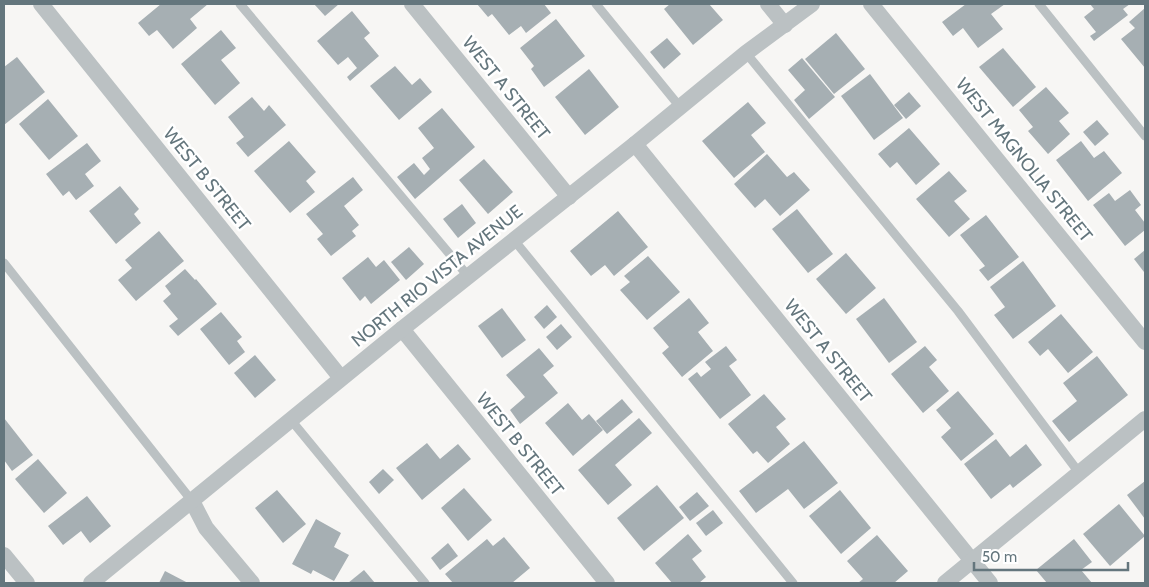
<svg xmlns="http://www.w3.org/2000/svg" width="1149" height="587" font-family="Cabin,sans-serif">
  <rect width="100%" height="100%" fill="#f7f6f4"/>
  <g fill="#a6afb3">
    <path d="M161,4H208L190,19L197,28L173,49L157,30L149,36L138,23Z"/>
    <path d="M314,4H339L325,16Z"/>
    <path d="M477,4H544L551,13L526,33L521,26L509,35L492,14L488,17Z"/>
    <path d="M670,4H709L723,20L693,45L664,9Z"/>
    <path d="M966,4H1005L991,14L1003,29L978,48L963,28L953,36L942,22Z"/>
    <path d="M1090,4H1130L1123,9L1128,15L1094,41L1090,36L1096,32L1084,17L1094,9Z"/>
    <path d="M1145,8V68L1121,39L1135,28L1129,22Z"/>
    <path d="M352,11L370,33L364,38L379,56L350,81L347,77L357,68L348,57L338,65L317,41Z"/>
    <path d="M556,19L585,56L544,87L531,69L534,66L520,48Z"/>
    <path d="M221,30L236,48L221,60L240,83L215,105L181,64Z"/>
    <path d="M836,33L865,69L834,94L805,59Z"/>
    <path d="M667,38L681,54L664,69L650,52Z"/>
    <path d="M1003,48L1036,87L1013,107L979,67Z"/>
    <path d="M17,57L45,92L4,125V67Z"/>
    <path d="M802,58L835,97L809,119L794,100L805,90L788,70Z"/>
    <path d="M395,66L412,85L420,78L432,92L399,120L370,86Z"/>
    <path d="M589,69L619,107L585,135L555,97Z"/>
    <path d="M870,74L903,118L874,140L841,96Z"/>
    <path d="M1046,87L1069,113L1059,121L1070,134L1048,154L1028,131L1033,127L1019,110Z"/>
    <path d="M909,92L921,106L906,119L894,105Z"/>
    <path d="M252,97L264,111L269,105L286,125L248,157L236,143L244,137L228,117Z"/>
    <path d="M48,99L78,136L49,160L19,124Z"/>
    <path d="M748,102L766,123L751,135L765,152L734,178L702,141Z"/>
    <path d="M442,108L475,147L415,199L397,177L414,163L424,175L430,169L422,158L434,148L418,128Z"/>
    <path d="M1097,120L1109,134L1095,146L1083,132Z"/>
    <path d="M909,128L940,164L916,185L897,162L890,168L878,154Z"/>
    <path d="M289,141L316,172L306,181L315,192L290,213L254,171Z"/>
    <path d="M1081,141L1094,158L1104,151L1122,173L1088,201L1056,160Z"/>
    <path d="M87,143L101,161L85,174L94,186L76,200L69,191L63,196L46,174Z"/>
    <path d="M767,154L787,177L794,172L810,190L780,216L765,199L755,208L734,184Z"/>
    <path d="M484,159L513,192L488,214L459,180Z"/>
    <path d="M949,171L967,191L954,201L970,219L949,237L916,199Z"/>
    <path d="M353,177L363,190L344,206L359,225L352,231L356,236L331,256L317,239L323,234L306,214Z"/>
    <path d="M120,186L139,209L134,214L141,223L116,244L89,211Z"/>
    <path d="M1130,190L1141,205L1135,210L1145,223V230L1125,246L1093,205L1109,193L1115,201Z"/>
    <path d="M462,204L476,223L458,238L443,219Z"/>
    <path d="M797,209L833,254L808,273L772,229Z"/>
    <path d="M618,211L648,247L614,276L605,265L591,276L570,251Z"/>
    <path d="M986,215L1019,257L988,281L979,270L985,266L960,235Z"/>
    <path d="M159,231L184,261L136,301L118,280L132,268L125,260Z"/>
    <path d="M409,247L424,264L406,280L391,262Z"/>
    <path d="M1145,250V271L1144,272L1134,259Z"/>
    <path d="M846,253L876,288L846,314L816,279Z"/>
    <path d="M648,256L680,292L647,320L620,290L630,282L624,276Z"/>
    <path d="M368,257L376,267L384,260L400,280L371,304L365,296L360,301L342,278Z"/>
    <path d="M1023,261L1056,306L1013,339L994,315L1005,307L990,287Z"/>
    <path d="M185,269L195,280L196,279L217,304L178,336L169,326L178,319L163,301L171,294L165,286Z"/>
    <path d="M689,298L709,323L698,332L713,351L682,377L662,353L669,347L653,328Z"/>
    <path d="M884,298L917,342L889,363L856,319Z"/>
    <path d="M547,305L557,317L544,329L534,317Z"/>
    <path d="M502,308L526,340L502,358L478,326Z"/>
    <path d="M221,312L242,337L237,341L245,352L229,365L200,329Z"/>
    <path d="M1061,314L1093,352L1068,373L1048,349L1040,356L1028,342Z"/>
    <path d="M561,324L572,337L557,350L546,337Z"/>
    <path d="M726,346L737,360L729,366L751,395L720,419L688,379L697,372L701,377L711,369L705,362Z"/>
    <path d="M925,346L937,360L929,367L949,391L923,413L891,374Z"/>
    <path d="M539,348L554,366L543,375L558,393L520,424L510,410L525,397L506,375Z"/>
    <path d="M255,355L276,380L255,398L234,373Z"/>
    <path d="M1097,356L1128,395L1069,442L1052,421L1077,401L1063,383Z"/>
    <path d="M958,391L994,434L961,461L941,437L951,428L936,410Z"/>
    <path d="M764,394L786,419L776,427L790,444L768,463L757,451L753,454L728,424Z"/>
    <path d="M622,399L633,412L607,434L596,421Z"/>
    <path d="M568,403L582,420L589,414L603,430L573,456L545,423Z"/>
    <path d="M4,418L33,455L12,471L4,460Z"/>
    <path d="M639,418L652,433L615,465L632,485L608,505L578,470Z"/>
    <path d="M996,439L1010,457L1026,444L1042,465L1013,488L1010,484L991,499L964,464Z"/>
    <path d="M804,441L838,483L804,509L788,489L756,513L739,491Z"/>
    <path d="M427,443L440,459L458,444L471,459L422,500L396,468Z"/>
    <path d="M38,459L67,493L44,513L15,479Z"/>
    <path d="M383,469L394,480L379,494L369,482Z"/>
    <path d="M1145,481V519L1127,495Z"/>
    <path d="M657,485L684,518L644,551L617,518Z"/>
    <path d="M464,488L492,520L468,541L441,508Z"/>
    <path d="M277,490L306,524L283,543L255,508Z"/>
    <path d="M840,490L871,528L841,554L809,516Z"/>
    <path d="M697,492L709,506L690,521L679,507Z"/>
    <path d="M87,496L111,526L90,543L81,531L63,545L48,526Z"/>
    <path d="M1119,504L1145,536L1110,566L1083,534Z"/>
    <path d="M713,510L723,523L706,536L696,523Z"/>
    <path d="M316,519L341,533L334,547L349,555L334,581L313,570L311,574L292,564Z"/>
    <path d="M688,534L702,551L692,559L706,577L699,583H672L655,563Z"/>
    <path d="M877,535L908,571L894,583H858L863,579L847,561Z"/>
    <path d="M504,537L530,568L512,583H453L445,574L487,539L493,546Z"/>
    <path d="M1074,539L1092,562L1081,570L1092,583H1047L1036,570Z"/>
    <path d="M448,543L458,556L440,570L431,558Z"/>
    <path d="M364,570L375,583H348Z"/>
    <path d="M165,571L188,583H159Z"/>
  </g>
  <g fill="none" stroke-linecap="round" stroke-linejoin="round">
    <g stroke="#bbc1c3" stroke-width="9">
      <path d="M240,4L468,276"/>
      <path d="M596,4L680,107"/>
      <path d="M1039,4L1145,136"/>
      <path d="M746,53L958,311L1080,474"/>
      <path d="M514,240L793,583"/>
      <path d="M4,263L192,501"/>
      <path d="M291,420L425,583"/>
    </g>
    <g stroke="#bbc1c3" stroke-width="16">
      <path d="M41,4L341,378"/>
      <path d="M412,4L569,197"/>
      <path d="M768,4L785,25"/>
      <path d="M871,4L1145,342"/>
      <path d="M635,144L990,583"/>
      <path d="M402,329L607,583"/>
      <path d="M192,501L206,528L252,583"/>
      <path d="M4,555L27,583"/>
      <path d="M91,583L402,329L635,144L746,53L812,4"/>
      <path d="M945,583L1145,419"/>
    </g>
  </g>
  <g text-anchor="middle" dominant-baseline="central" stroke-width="5" stroke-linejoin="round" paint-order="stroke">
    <g font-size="18" fill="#64767d" stroke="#fff">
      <text transform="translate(506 88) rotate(51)">WEST A STREET</text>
      <text transform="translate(1024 160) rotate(51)">WEST MAGNOLIA STREET</text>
      <text transform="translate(207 179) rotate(51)">WEST B STREET</text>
      <text transform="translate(437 276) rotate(-39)">NORTH RIO VISTA AVENUE</text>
      <text transform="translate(828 351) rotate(51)">WEST A STREET</text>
      <text transform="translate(520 444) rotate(51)">WEST B STREET</text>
    </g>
  </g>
  <rect width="1149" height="587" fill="none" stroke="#64767d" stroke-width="10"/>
  <path d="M974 562v8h154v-8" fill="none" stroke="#64767d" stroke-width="2.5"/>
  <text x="982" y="562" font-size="15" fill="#64767d" stroke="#ffffff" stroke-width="4" paint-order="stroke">50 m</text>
</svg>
